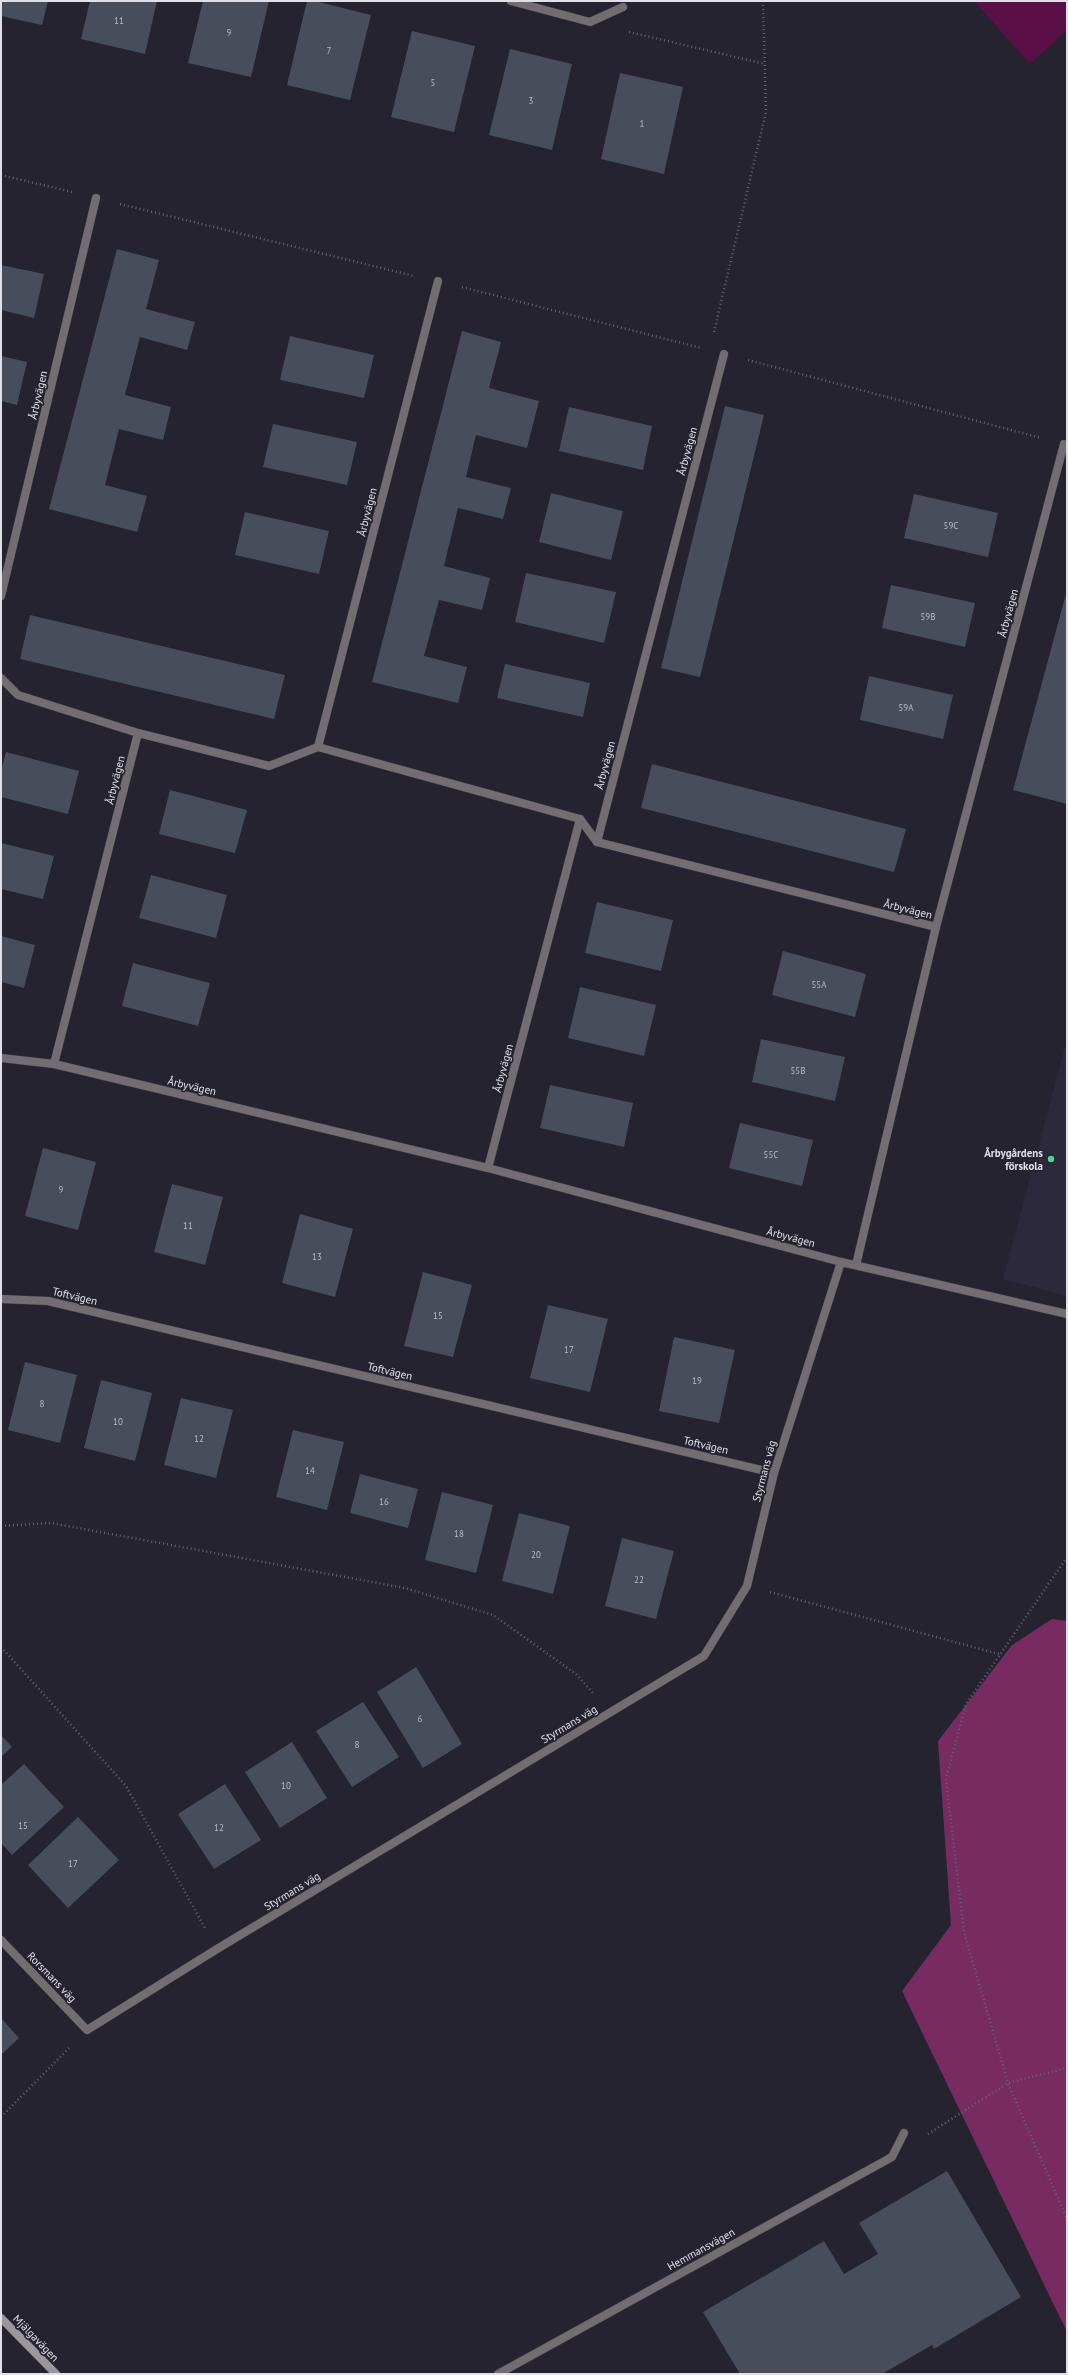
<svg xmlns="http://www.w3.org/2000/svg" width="1068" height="2375" font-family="'PT Sans',sans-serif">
  <rect width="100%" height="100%" fill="#24232f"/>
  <path fill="#2c293c" d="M1067,1039V1296L1003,1279Z"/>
  <path fill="#5b0f47" d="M974,1H1067V30L1030,64Z"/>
  <path fill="#772b61" d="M1052,1619L1067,1621V2332L902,1991L951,1925L938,1741L1012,1645Z"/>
  <g fill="#474d5a">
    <path d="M1,1H48L42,25L1,16Z"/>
    <path d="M90,1H157L145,54L81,39Z"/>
    <path d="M203,1H269L251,77L188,63Z"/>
    <path d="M307,1H315L371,15L350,100L287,85Z"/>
    <path d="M412,31L475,46L454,132L391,117Z"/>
    <path d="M510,49L572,64L552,150L489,135Z"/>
    <path d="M620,73L683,87L664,174L601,159Z"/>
    <path d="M117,249L159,260L146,309L195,322L187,350L140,337L125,395L171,407L163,440L119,429L105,485L147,496L137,532L49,509Z"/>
    <path d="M1,265L44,274L34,318L1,310Z"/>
    <path d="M462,331L501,342L489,388L539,401L527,448L476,435L466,477L511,488L503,519L458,508L444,566L490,578L482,610L439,600L424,656L467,667L458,703L372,682Z"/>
    <path d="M290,336L374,355L364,398L280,380Z"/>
    <path d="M1,356L27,362L17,405L1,401Z"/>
    <path d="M725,406L764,415L700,677L661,668Z"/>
    <path d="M569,407L652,426L643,470L559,451Z"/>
    <path d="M273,424L357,442L347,485L263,467Z"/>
    <path d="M551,493L623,511L611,560L539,542Z"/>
    <path d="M914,494L998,513L988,557L904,538Z"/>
    <path d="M245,512L329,531L319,574L235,555Z"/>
    <path d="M526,573L616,592L604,643L515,622Z"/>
    <path d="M891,585L975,603L965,647L882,628Z"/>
    <path d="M1067,590V804L1013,790Z"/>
    <path d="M30,615L285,675L274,719L20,659Z"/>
    <path d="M505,664L590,683L583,717L497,698Z"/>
    <path d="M869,676L953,695L943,739L860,720Z"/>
    <path d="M6,752L79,771L68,814L1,797V771Z"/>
    <path d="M652,764L906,829L894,872L641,808Z"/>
    <path d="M170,790L247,810L235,853L159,834Z"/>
    <path d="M1,843L54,856L43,899L1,889Z"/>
    <path d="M151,875L227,895L216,938L139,918Z"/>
    <path d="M597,902L673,920L661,971L585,953Z"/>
    <path d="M1,936L35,945L24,988L1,982Z"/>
    <path d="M783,951L866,974L855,1017L772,995Z"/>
    <path d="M133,963L210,983L198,1026L122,1006Z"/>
    <path d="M580,987L656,1005L644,1056L568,1038Z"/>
    <path d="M761,1039L845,1057L835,1101L752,1082Z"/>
    <path d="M550,1085L633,1103L624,1147L540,1128Z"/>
    <path d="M740,1123L813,1140L802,1186L729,1168Z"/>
    <path d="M43,1148L96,1162L78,1230L25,1216Z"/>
    <path d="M172,1184L223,1197L205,1265L154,1252Z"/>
    <path d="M300,1214L353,1229L335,1297L282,1283Z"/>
    <path d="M423,1272L472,1285L453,1357L404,1346Z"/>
    <path d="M548,1305L608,1319L590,1392L530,1378Z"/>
    <path d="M674,1337L735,1350L719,1423L659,1411Z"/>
    <path d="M25,1362L77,1375L60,1443L8,1430Z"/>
    <path d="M101,1380L152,1393L135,1461L84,1448Z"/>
    <path d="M181,1398L233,1410L216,1478L164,1465Z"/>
    <path d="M293,1430L344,1442L327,1510L276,1497Z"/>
    <path d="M360,1474L418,1489L408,1528L350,1513Z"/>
    <path d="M442,1492L493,1505L476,1573L425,1560Z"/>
    <path d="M519,1513L570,1526L553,1594L502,1581Z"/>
    <path d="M622,1538L674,1551L656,1619L605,1606Z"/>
    <path d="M416,1667L462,1744L423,1768L377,1692Z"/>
    <path d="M363,1702L399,1757L352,1787L316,1731Z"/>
    <path d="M1,1735L12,1747L1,1757Z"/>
    <path d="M292,1742L327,1798L280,1828L245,1772Z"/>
    <path d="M24,1764L64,1807L12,1855L1,1843V1785Z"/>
    <path d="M225,1784L261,1840L214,1869L178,1814Z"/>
    <path d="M78,1817L119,1860L68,1908L28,1865Z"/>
    <path d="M1,2018L19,2038L1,2055Z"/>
    <path d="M947,2171L1021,2297L934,2349L932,2345L882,2374H740L703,2312L824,2241L844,2274L878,2254L859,2223Z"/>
  </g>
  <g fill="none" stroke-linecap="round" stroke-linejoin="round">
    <g stroke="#3e3d49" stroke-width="9">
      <g id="street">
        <path d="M511,1L590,22L623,7"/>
        <path d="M724,354L597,842L936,927"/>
        <path d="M1,596L96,198"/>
        <path d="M1,678L18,695L138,733L269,766L318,747L438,281"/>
        <path d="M318,747L580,819L488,1168"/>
        <path d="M580,819L597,842"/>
        <path d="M1,1058L54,1064L488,1168L841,1262L1067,1314"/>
        <path d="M54,1064L138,733"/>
        <path d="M856,1265L936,927L1064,444"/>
        <path d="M1,1299L48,1301L774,1473"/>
        <path d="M1,1940L87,2030L217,1949L704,1656L747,1586L774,1473L841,1262"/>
        <path d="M498,2374L892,2157L904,2133"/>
      </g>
    </g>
    <g stroke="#3e3d49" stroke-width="9">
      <path id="secondary" d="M1,2318L56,2374"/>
    </g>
    <g stroke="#65646f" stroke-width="2.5" stroke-dasharray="1 3" stroke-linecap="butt">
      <path d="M629,32L765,64"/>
      <path d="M1,175L72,192"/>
      <path d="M120,204L414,276"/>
      <path d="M462,287L701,348"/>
      <path d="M714,332L766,112L763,1"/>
      <path d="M748,360L1041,438"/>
      <path d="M1,1526L51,1523L405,1588L493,1615L576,1674L593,1693"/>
      <path d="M1067,1557L966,1704L946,1779L964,1932L1008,2083L1067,2219"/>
      <path d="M770,1592L999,1654"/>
      <path d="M1,1647L126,1786L205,1928"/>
      <path d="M1,2117L70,2047"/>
      <path d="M928,2134L1008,2083L1067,2068"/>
    </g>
    <use href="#street" stroke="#716d73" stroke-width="8"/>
    <use href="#secondary" stroke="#9c969f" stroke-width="8"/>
  </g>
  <circle fill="#49d49c" stroke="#24232f" stroke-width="1.5" cx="1051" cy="1159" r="4"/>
  <g text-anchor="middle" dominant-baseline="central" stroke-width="3.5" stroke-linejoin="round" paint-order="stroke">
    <g font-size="9" fill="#babbc5">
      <text x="119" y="20">11</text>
      <text x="229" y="32">9</text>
      <text x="329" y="50">7</text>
      <text x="433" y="82">5</text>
      <text x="531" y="100">3</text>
      <text x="642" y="123">1</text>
      <text x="951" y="525">59C</text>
      <text x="928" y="616">59B</text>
      <text x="906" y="707">59A</text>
      <text x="819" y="984">55A</text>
      <text x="798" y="1070">55B</text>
      <text x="771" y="1154">55C</text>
      <text x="61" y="1189">9</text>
      <text x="188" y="1225">11</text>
      <text x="317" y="1256">13</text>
      <text x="438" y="1315">15</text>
      <text x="569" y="1349">17</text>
      <text x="697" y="1380">19</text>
      <text x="42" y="1403">8</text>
      <text x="118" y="1421">10</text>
      <text x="199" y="1438">12</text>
      <text x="310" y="1470">14</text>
      <text x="384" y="1501">16</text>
      <text x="459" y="1533">18</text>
      <text x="536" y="1554">20</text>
      <text x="639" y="1579">22</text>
      <text x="420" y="1718">6</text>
      <text x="357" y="1744">8</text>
      <text x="286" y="1785">10</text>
      <text x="23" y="1825">15</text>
      <text x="219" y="1827">12</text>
      <text x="73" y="1863">17</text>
    </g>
    <g font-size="11" fill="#e1e0e9" stroke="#24232f">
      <text transform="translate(38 395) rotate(-77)">Årbyvägen</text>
      <text transform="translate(687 451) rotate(-75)">Årbyvägen</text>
      <text transform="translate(367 512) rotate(-76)">Årbyvägen</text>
      <text transform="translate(1008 613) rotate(-75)">Årbyvägen</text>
      <text transform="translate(605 765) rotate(-75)">Årbyvägen</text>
      <text transform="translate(115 780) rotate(-76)">Årbyvägen</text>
      <text transform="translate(908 909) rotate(14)">Årbyvägen</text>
      <text transform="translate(503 1068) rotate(-75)">Årbyvägen</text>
      <text transform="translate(192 1086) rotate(13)">Årbyvägen</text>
      <text transform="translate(791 1237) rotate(15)">Årbyvägen</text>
      <text transform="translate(75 1296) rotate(13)">Toftvägen</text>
      <text transform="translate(390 1371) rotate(13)">Toftvägen</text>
      <text transform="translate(706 1445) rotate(13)">Toftvägen</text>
      <text transform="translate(764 1471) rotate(-75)">Styrmans väg</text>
      <text transform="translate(569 1724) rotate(-31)">Styrmans väg</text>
      <text transform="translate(292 1891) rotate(-31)">Styrmans väg</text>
      <text transform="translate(52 1977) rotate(46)">Rorsmans väg</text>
      <text transform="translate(701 2249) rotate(-29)">Hemmansvägen</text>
      <text transform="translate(36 2338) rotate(46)">Mjälgavägen</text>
    </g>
    <g font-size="11" font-weight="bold" fill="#e1e0e9" stroke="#24232f" text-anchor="end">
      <text x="1043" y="1153">Årbygårdens<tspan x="1043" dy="13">förskola</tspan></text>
    </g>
  </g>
  <rect width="1068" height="2375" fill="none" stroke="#e1e0e9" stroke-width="4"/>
</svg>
